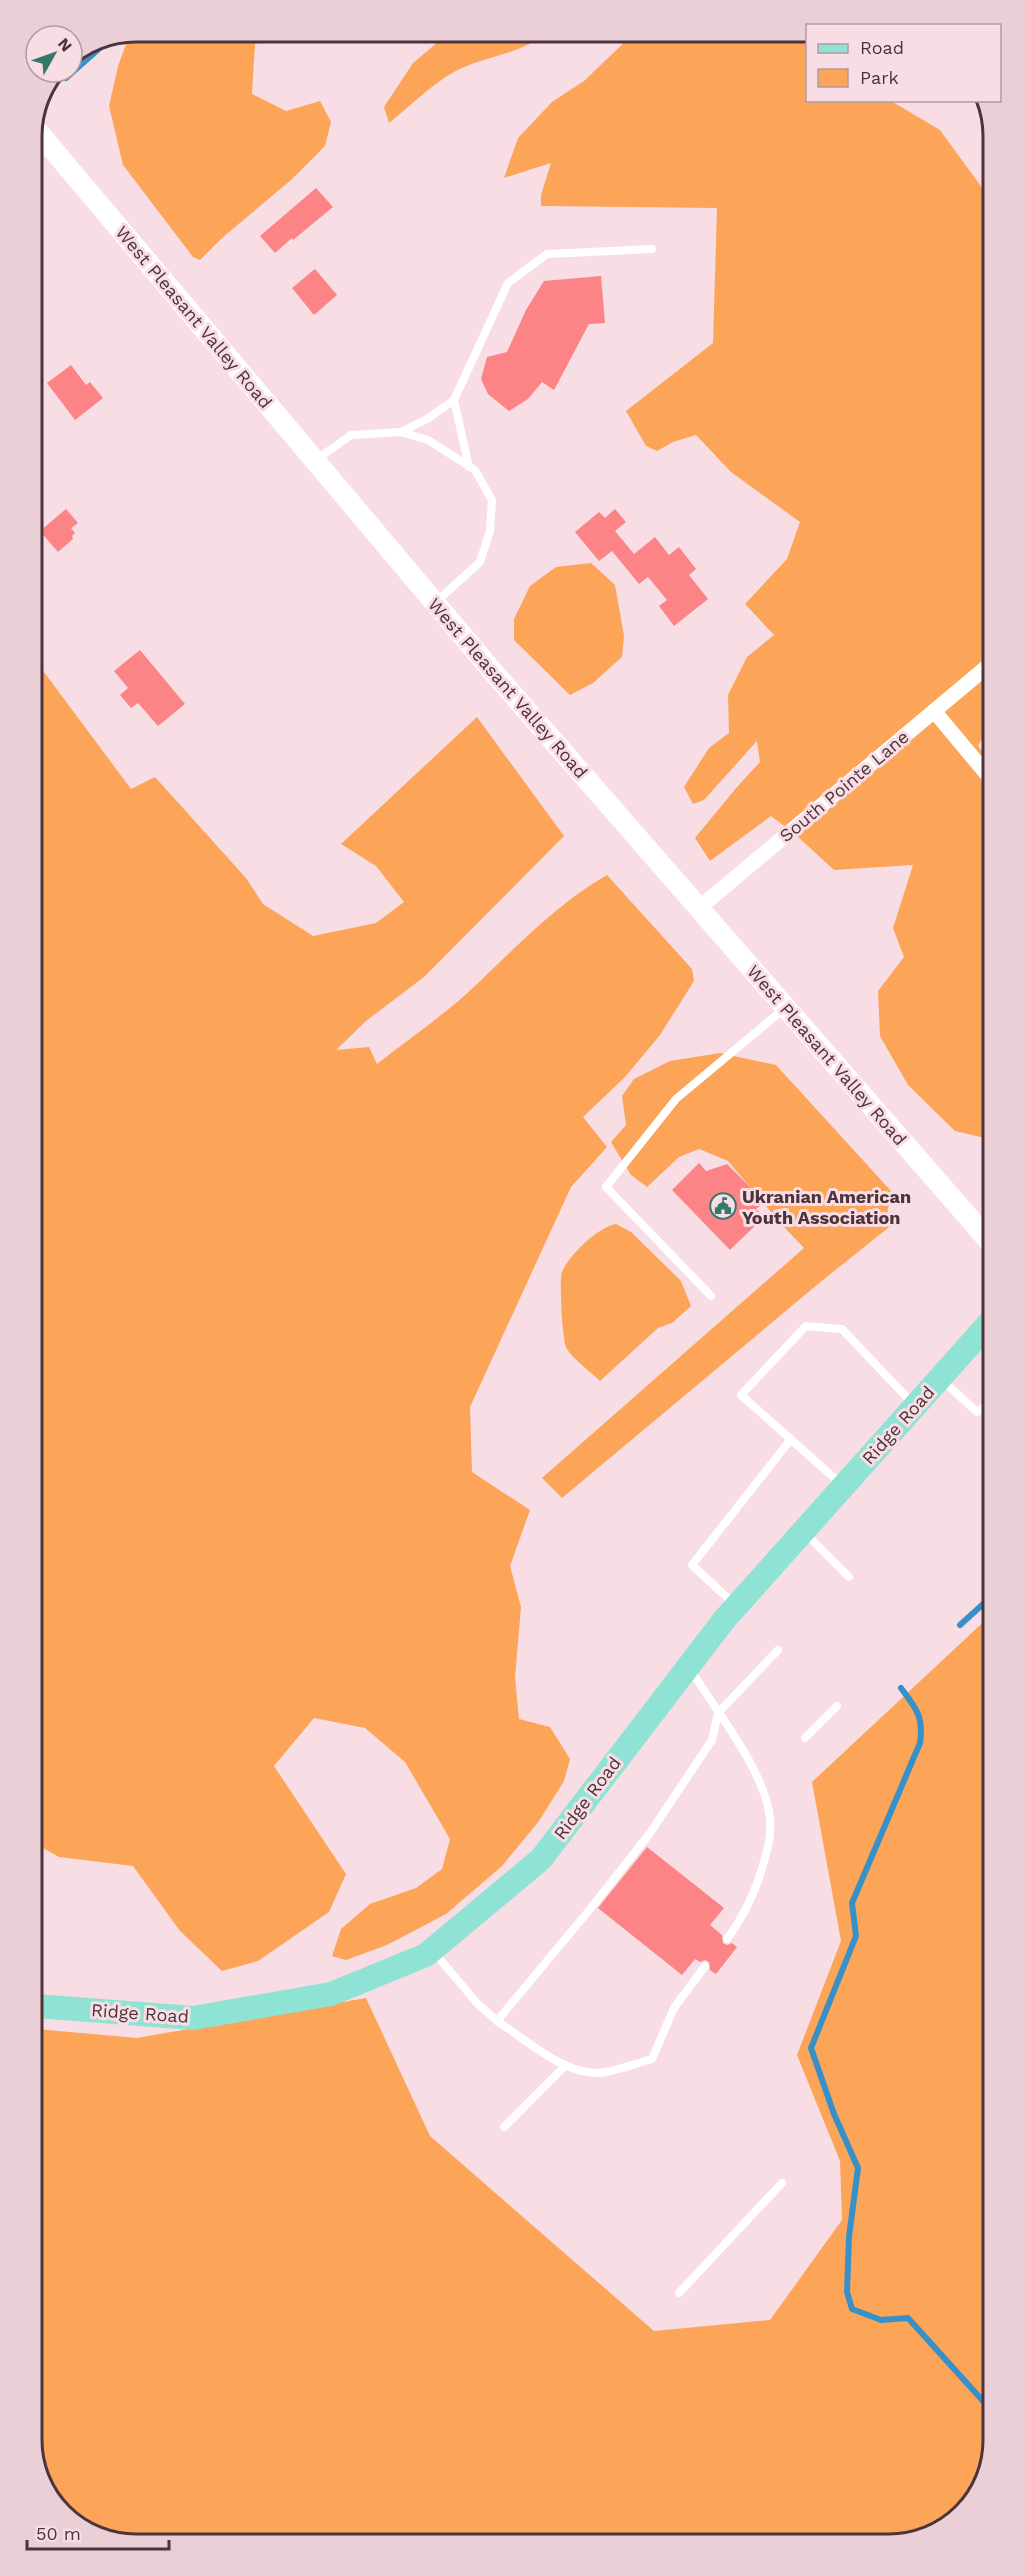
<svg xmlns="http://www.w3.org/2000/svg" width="1025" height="2576" font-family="'Work Sans',sans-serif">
  <rect width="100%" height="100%" fill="#f8dde4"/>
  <g fill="#fca559">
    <path d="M807,33L808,100L891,101L940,130L988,196L990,725L978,746L990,762L989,1139L955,1131L908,1085L880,1036L878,991L904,957L893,928L913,865L834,870L796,835L771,816L710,861L695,838L737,787L760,762L757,741L704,800L693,804L684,787L709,748L729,733L728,695L747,657L774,635L745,604L787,559L800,522L731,472L696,435L673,442L657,451L646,446L626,411L713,343L717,208L541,206V195L551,163L504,178L518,138L552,102L584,81L633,34Z"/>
    <path d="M543,35C517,56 481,56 452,73C430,86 409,107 389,123L384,107L413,63L445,36Z"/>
    <path d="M273,38L255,44L252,94L286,111L320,101L331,122L325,146L291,180L222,238L200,260L193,257L123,165L109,106L118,66L128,39L279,38Z"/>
    <path d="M591,563L615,585L624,636L622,657L593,683L570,695L514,640V619L530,586L556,567Z"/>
    <path d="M33,610L37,620L41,668L131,789L155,777L246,878L263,904L313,936L376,923L404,902L376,866L341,844L477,717L564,836L424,977L366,1021L336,1050L369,1047L377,1064C410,1038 447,1013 477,984C518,945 558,903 607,875L692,969L694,981L660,1035L625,1077L583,1117L607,1147L571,1187L470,1407L472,1472L530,1510L510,1566L521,1607L515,1677L519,1719L550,1727L570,1759L564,1781L539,1821L502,1866L446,1914L387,1945L346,1960L332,1956L341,1929L370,1904L416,1888L442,1869L450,1839L405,1762L365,1728L314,1718L274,1766L346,1874L329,1912L258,1961L222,1971L180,1931L133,1866L59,1857L36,1844Z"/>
    <path d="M720,1053L776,1065L891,1191L887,1215L898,1220L818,1284L562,1498L542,1478L804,1248L783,1226L728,1161L699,1149L679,1157L647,1187L631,1175L611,1142L626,1125L622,1096L634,1079L670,1061Z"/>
    <path d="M616,1224L631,1232L681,1281L691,1306L672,1323L658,1328L600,1381C590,1371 575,1361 567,1349C562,1343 559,1278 562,1272C569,1255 598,1227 616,1224Z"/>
    <path d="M992,1614L993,2440L972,2503L922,2539L129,2544L72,2523L37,2473L36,2029L137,2038L366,1998L430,2136L654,2331L770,2320L842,2220L840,2161L797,2055L841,1941L812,1782Z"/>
  </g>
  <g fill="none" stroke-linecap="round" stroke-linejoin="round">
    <g stroke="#3790c7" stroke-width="6">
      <path d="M66,78L110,39"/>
      <path d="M960,1625L992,1596"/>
      <path d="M901,1688C916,1708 924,1717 920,1743L852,1903L856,1936L811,2048L834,2114L858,2168L849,2237L847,2292L852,2309L881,2320L908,2318L993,2412"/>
    </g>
  </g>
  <g fill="#fc8487">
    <path d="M316,188L333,207L293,240L292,238L275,253L260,236Z"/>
    <path d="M315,269L337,295L314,315L292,288Z"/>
    <path d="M601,276L605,323L589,324L554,390L542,382L528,399L509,411L488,394L481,379L487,357L507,352L526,310L544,281Z"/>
    <path d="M71,365L86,385L90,382L103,398L75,420L47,383Z"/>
    <path d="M66,509L78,523L71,528L75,533L72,536L73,539L58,552L40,531Z"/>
    <path d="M615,509L626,522L615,531L634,554L655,537L669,555L679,547L696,569L689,575L708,599L674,626L659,606L667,600L648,577L639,584L612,551L599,561L575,532L599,512L605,518Z"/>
    <path d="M140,650L185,704L158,726L138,703L131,708L120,695L128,688L114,671Z"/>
    <path d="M699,1163L706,1171L727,1164L761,1198L760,1206L756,1209L764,1217L730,1250L672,1190Z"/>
    <path d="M647,1847L724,1908L710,1925L722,1935L723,1943L727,1945L732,1943L737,1947L716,1974L710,1970L709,1962L705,1960L700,1962L695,1959L682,1975L598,1908Z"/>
  </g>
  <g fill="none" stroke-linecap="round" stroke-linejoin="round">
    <g stroke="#fff" stroke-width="8">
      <path d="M401,432L427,419L454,400"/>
      <path d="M316,460L351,435L401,432L428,440L475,470L492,500L490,531L480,562L437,601"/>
      <path d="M469,467L454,400L508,283L547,254L652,249"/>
      <path d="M711,1296L606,1187L676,1099L785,1008"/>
      <path d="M943,1381L977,1412L991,1402"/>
      <path d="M841,1484L741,1395L806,1326L842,1329L914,1405"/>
      <path d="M806,1534L849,1577"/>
      <path d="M734,1604L692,1565L791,1439"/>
      <path d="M690,1669C715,1709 766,1772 770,1819C772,1840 765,1858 759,1878C751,1901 742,1919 727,1939"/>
      <path d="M805,1738L837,1706"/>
      <path d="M433,1951L477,2003L497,2021L591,1908L650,1833L712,1740L718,1713L778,1650"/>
      <path d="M497,2021C527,2040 560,2072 597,2073C611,2073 637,2063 652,2059L674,2008L705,1966"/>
      <path d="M504,2127L565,2066"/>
      <path d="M679,2293L782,2183"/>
    </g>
    <g stroke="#fff" stroke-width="15">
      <path d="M934,711L990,778"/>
      <path d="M699,908L989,665"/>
    </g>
    <path stroke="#fff" stroke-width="21" d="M33,126L494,673L991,1243"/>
    <path stroke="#8fe3d5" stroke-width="24" d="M36,2006L193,2018L331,1994L426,1955L541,1859L724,1620L991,1321"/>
  </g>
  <defs>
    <g id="civic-ring" transform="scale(1.35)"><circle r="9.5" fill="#f8dde4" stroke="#34796c" stroke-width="1.5"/><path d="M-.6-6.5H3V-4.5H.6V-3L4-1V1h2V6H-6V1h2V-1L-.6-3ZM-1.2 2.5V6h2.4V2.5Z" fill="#34796c"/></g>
  </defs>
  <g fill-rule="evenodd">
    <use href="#civic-ring" x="723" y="1206"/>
  </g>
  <g text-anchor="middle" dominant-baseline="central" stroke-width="6" stroke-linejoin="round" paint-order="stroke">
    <g font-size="18" fill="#4d333b" stroke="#f8dde4">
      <text transform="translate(194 317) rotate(50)">West Pleasant Valley Road</text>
      <text transform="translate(508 688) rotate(49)">West Pleasant Valley Road</text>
      <text transform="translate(844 786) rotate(-40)">South Pointe Lane</text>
      <text transform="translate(827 1055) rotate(49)">West Pleasant Valley Road</text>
      <text transform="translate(898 1425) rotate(-48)">Ridge Road</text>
      <text transform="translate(587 1798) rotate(-53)">Ridge Road</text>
      <text transform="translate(140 2013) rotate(4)">Ridge Road</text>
    </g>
    <g font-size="18" font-weight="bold" fill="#4d333b" stroke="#f8dde4" text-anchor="start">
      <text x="742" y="1196">Ukranian American<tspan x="742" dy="21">Youth Association</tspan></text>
    </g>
  </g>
  <path d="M0 0H1025V2576H0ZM136 42H889A94 94 0 0 1 983 136V2440A94 94 0 0 1 889 2534H136A94 94 0 0 1 42 2440V136A94 94 0 0 1 136 42Z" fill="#eacfd6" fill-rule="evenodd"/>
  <path fill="none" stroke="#4d333b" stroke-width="3" d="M136 42H889A94 94 0 0 1 983 136V2440A94 94 0 0 1 889 2534H136A94 94 0 0 1 42 2440V136A94 94 0 0 1 136 42Z"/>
  <rect x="806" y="24" width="195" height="78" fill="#f8dde4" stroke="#b499a0" stroke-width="1.5"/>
  <rect x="818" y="44" width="30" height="9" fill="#8fe3d5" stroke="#b499a0" stroke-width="1.5"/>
  <text x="860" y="54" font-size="18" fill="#4d333b">Road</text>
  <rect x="818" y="69" width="30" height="18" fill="#fca559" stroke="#b499a0" stroke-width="1.5"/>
  <text x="860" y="84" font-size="18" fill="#4d333b">Park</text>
  <g transform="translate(54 54) rotate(50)"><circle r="28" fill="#f8dde4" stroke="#b499a0" stroke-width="1.5"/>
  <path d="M0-4.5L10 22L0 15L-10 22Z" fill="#34796c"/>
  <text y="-9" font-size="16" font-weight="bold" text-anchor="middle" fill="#4d333b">N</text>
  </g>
  <path d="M27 2540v9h142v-9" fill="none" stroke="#4d333b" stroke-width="3"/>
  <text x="36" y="2540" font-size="18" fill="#4d333b" stroke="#f8dde4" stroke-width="4.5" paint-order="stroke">50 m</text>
</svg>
